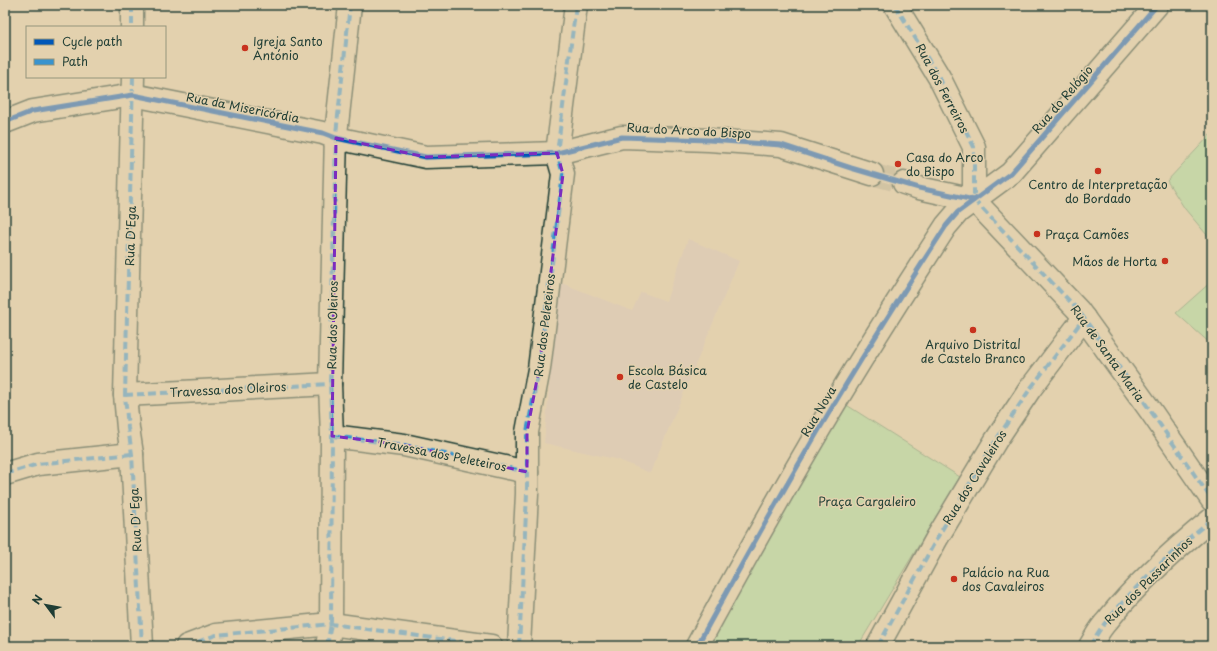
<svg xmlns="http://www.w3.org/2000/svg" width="1217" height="651" font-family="'Playpen Sans',sans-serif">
  <rect width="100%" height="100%" fill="#e3d1ae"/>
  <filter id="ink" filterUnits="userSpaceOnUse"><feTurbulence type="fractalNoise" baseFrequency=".025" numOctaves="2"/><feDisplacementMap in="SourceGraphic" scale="8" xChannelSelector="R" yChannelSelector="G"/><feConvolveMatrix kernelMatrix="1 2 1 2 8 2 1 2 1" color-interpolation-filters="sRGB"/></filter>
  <g filter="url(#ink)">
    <path fill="#d7c5bb" d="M688,239L739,261L650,473L619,460L544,443L559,282L632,311L641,292L666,301Z"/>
    <g fill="#a5db9e" stroke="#628c69">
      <path d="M1212,133V241L1185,209L1167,181Z"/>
      <path d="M1212,281V345L1176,313Z"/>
      <path d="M845,404L960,477L858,646H724L711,638Z"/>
    </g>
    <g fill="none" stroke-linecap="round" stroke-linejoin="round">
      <path stroke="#bcb396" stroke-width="22" stroke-dasharray="22 11" stroke-linecap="butt" d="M872,174L904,183"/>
      <g stroke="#1f3d34" stroke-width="25">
        <g id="street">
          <path d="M132,5V27"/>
          <path d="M895,5L939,77L974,147V200"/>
          <path d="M133,77L125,395L128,428L132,454L142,646"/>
          <path d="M5,122L33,111L133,95L323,133L336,138L426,157L557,153L622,137L709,140L781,145L872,174"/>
          <path d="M904,183L919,188L974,200"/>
          <path d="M974,200L1078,310L1150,410L1212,500"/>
          <path d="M125,395L330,384"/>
          <path d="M332,436L404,445L527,472"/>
          <path d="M5,474L38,464L132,454"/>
          <path d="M187,646L216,635L331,624L491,646"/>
          <path d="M327,646L331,624L332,436L330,384L336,134L350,5"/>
          <path d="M519,646L527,494V432L539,369L563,174L557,153L576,5"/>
          <path d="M697,646C733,580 769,515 807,450C851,374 898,300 946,226L958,212L1011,173L1157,5"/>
          <path d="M878,646L937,538L996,440L1030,389L1084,318"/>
          <path d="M1090,646C1095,638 1100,628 1107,621C1137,583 1175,549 1212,519"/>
        </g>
      </g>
      <use href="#street" stroke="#e3d1ae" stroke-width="22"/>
      <g stroke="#3993ce" stroke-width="4" stroke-dasharray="8 4" stroke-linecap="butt">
        <path d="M132,5V27"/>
        <path d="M895,5L939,77L974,147V200"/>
        <path d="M133,77L125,395L128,428L132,454L142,646"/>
        <path d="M974,200L1078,310L1150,410L1212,500"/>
        <path d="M125,395L330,384"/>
        <path d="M332,436L404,445L527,472"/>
        <path d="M5,474L38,464L132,454"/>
        <path d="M187,646L216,635L331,624L491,646"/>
        <path d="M327,646L331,624L332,436L330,384L336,134L350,5"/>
        <path d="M519,646L527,494V432L539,369L563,174L557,153L576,5"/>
        <path d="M878,646L937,538L996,440L1030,389L1084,318"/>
        <path d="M1090,646C1095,638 1100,628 1107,621C1137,583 1175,549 1212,519"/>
      </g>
      <g stroke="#e3d1ae" stroke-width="8">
        <g id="cycleway">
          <path d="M5,122L33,111L133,95L323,133L336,138L426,157L557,153L622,137L709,140L781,145L851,168L919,188L974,200"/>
          <path d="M697,646C733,580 769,515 807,450C851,374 898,300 946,226L958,212L1011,173L1157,5"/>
        </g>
      </g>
      <use href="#cycleway" stroke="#0057b8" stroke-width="5"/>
    </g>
  </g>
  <path d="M0 0H1217V651H0ZM336,138L426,157L557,153L563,174L539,369L527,432V472L404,445L332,436Z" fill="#e3d1ae" fill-opacity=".55" fill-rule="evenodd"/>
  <path fill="none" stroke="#7b2cbf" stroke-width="3" stroke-dasharray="8 5" stroke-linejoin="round" d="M336,138L426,157L557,153L563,174L539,369L527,432V472L404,445L332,436Z"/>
  <g fill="#c8321e" stroke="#e3d1ae" stroke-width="1.5">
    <circle cx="245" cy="48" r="4"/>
    <circle cx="898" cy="164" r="4"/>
    <circle cx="1098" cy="171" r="4"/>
    <circle cx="1037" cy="234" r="4"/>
    <circle cx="1165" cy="261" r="4"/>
    <circle cx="973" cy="330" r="4"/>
    <circle cx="620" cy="377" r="4"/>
    <circle cx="954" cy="579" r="4"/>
  </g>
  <g text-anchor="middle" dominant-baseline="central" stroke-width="3" stroke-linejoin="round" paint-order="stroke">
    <g font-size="12" fill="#1f3d34" stroke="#e3d1ae" text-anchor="start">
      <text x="253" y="41">Igreja Santo<tspan x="253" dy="14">António</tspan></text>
      <text x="906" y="157">Casa do Arco<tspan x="906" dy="14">do Bispo</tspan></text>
      <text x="1098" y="184" text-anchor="middle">Centro de Interpretação<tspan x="1098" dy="14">do Bordado</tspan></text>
      <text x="1045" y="234">Praça Camões</text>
      <text x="1157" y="261" text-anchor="end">Mãos de Horta</text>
      <text x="973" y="344" text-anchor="middle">Arquivo Distrital<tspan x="973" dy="14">de Castelo Branco</tspan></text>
      <text x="628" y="370">Escola Básica<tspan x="628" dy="14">de Castelo</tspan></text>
      <text x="962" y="572">Palácio na Rua<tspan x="962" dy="14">dos Cavaleiros</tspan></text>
    </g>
    <g font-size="12" fill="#1f3d34" stroke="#e3d1ae">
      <text transform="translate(943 88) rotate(62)">Rua dos Ferreiros</text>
      <text transform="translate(1062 99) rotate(-49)">Rua do Relógio</text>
      <text transform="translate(243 107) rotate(11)">Rua da Misericórdia</text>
      <text transform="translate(689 130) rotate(3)">Rua do Arco do Bispo</text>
      <text transform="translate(130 236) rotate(-88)">Rua D'Ega</text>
      <text transform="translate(332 325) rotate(-89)">Rua dos Oleiros</text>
      <text transform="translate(544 325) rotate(-83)">Rua dos Peleteiros</text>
      <text transform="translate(1108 353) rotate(54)">Rua de Santa Maria</text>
      <text transform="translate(228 389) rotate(-3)">Travessa dos Oleiros</text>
      <text transform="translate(818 411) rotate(-59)">Rua Nova</text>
      <text transform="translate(442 454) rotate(11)">Travessa dos Peleteiros</text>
      <text transform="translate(974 477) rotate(-58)">Rua dos Cavaleiros</text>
      <text transform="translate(135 520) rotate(-93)">Rua D' Ega</text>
      <text transform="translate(1148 580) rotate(-45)">Rua dos Passarinhos</text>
    </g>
    <g font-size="12" fill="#264539" stroke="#e3d1ae">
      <text x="867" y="501">Praça Cargaleiro</text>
    </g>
  </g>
  <rect width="1217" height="651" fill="none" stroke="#e3d1ae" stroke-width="20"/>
  <rect x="10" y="10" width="1197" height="631" fill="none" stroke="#1f3d34" stroke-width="1.5" filter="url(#ink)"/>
  <rect x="26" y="26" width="140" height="52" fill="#e3d1ae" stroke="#95967d"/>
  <rect x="34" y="39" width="20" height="6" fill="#0057b8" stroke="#95967d"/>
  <text x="62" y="46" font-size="12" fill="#1f3d34">Cycle path</text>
  <rect x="34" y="59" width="20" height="6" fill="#3993ce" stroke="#95967d"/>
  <text x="62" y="66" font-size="12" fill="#1f3d34">Path</text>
  <g transform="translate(46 605) rotate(302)" stroke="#e3d1ae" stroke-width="3" paint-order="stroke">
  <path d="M0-3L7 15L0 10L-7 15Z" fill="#1f3d34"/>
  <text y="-6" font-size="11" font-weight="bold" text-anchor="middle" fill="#1f3d34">N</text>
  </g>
</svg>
